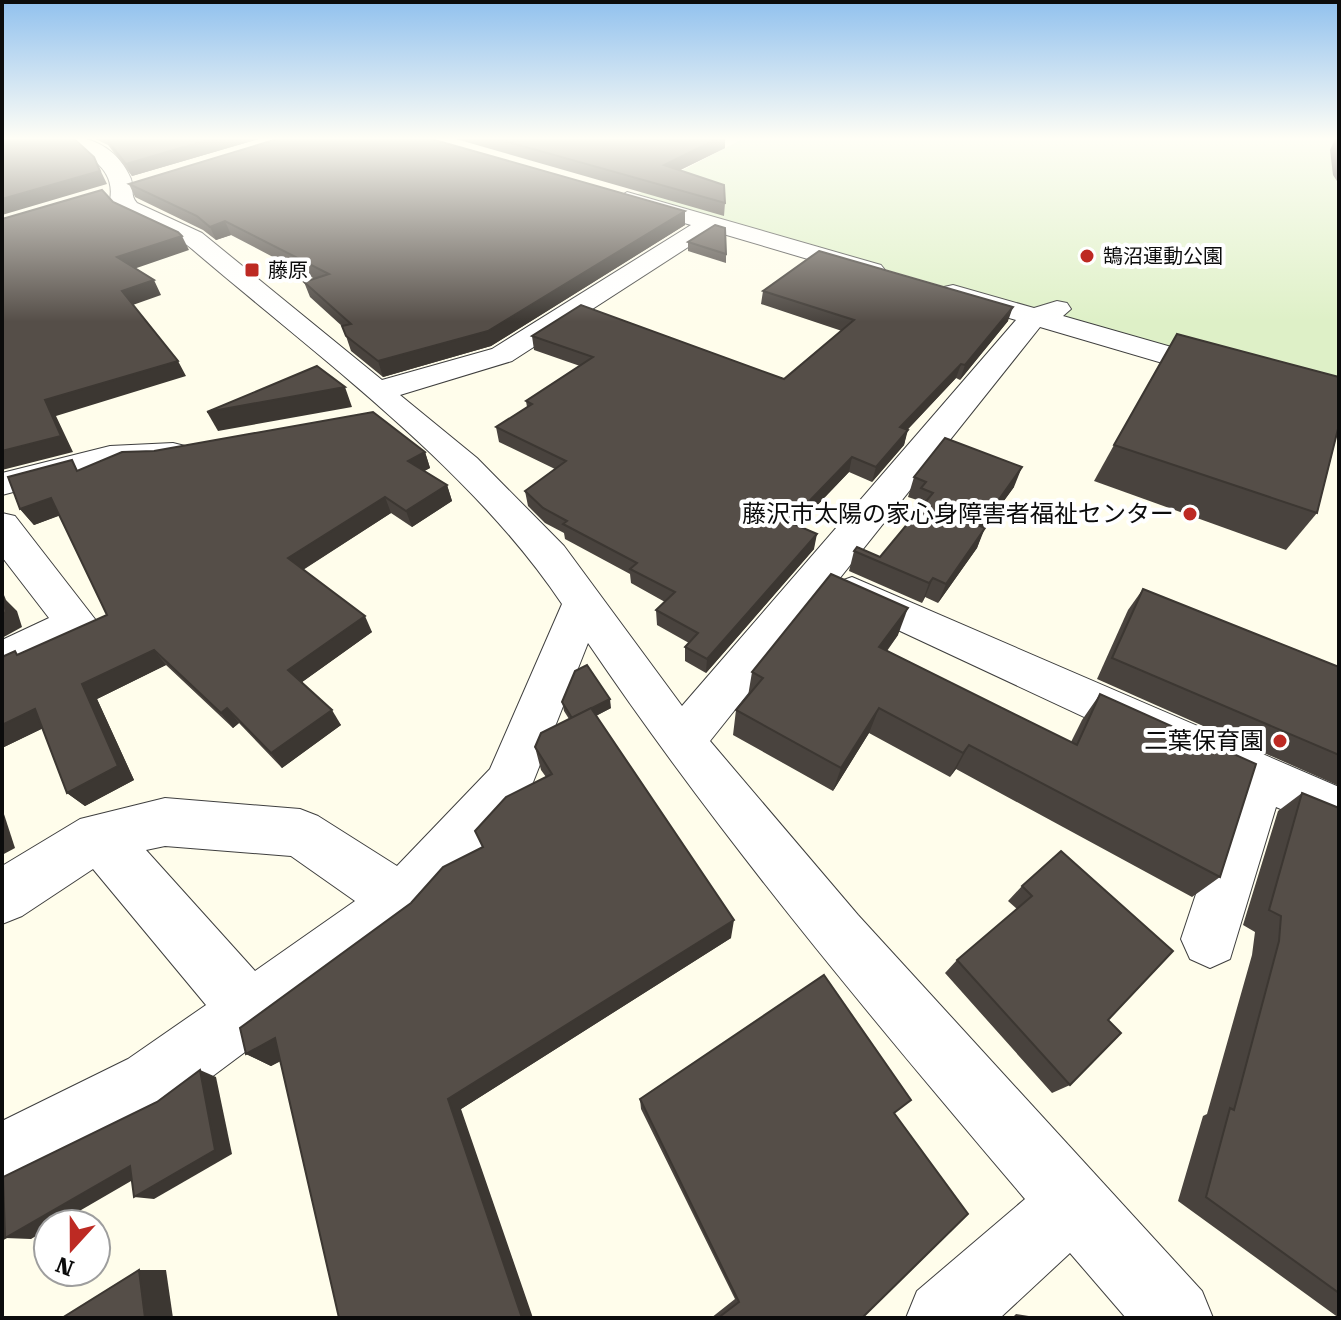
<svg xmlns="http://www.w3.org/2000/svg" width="1341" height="1320" font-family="'Roboto Serif','Noto Sans JP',serif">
  <rect width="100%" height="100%" fill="#fffdeb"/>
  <path fill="#def0c7" d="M746,137H1339V399L632,197Z"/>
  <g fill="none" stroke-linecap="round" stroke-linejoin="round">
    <g stroke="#3f3f3f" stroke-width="2">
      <g id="minor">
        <path d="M69,137C96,137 120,152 131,179C134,188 130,196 137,203L202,233L382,380L492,349L691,225L619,204L616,199L627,192L881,265L885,270L872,278L713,231L512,361L400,395L477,458L564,546L682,706L1016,320L944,299L940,293L944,287L953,285L1034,308L1057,301L1067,303L1071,309L1063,316L1339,395V415L1040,327L710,741L858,915L1202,1291L1213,1318H1126L1070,1253L1000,1318H906L917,1291L1025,1199C872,1019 721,839 588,643L526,800L422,920L174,1105L2,1190V1121L128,1059L206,1005L93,869L22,916L2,924V866L80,819L165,798L300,809L318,816L397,866L490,769L562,604C471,468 317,356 192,249C168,228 129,227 110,200C116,167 87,159 69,137ZM165,846L291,856L355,901L255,971L146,850Z"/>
        <path d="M173,443L185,446L190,453L185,460L111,466L2,495V473L110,446Z"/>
        <path d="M2,513L15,516L98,623L92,634L2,677V640L49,618L2,557Z"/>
        <path d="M852,577L1339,787V834L1276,807L1230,959L1210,968L1190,959L1181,939L1232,786L838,602L832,592L838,582Z"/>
      </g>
    </g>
    <use href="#minor" fill="#fff" fill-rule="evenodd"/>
  </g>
  <g fill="#49433e">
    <path d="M91,137H265L132,176L108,145Z"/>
    <path d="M449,137H725V148L680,170L725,203L724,216Z"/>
    <path d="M1336,137H1339V184L1333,175L1330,150Z"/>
    <path d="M129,184L685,211V225L491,346L383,377L351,351L343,327L310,297L304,282L315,279L231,235L216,240L203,230L135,197Z"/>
    <path d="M688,242L726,254V263L688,251Z"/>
    <path d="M763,291L1008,321L960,380L956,378L907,430L904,445L872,482L849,472L797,526L814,549L706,673L685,661V647L689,643L657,625L656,610L665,602L631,583L630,574L565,539L564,533L545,523L528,506L525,491L555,469L499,442L496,427L527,407L526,401L580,366L534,350L532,336L784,379L842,331L761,304Z"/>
    <path d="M1114,445L1317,513L1286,550L1094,481Z"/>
    <path d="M425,452L430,468L424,471L447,485L452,501L412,527L391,513L303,570L372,632L302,682L341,725L282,768L239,723L233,728L166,665L97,699L134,780L85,806L67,793L43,728L2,748V657L19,654L107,615L60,515L34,525L20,509L80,470Z"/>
    <path d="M914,477L1014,487L984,528L977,548L938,603L925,597L922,603L849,571L854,551L880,557L919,510L914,508L917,500L908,497Z"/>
    <path d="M1143,589L1339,667V786L1097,679L1128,610Z"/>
    <path d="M898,635L887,651L1071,742L1082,720L1100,694L1220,877L1192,897L956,769L950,777L869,733L833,791L733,735L736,710L748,696L752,672Z"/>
    <path d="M562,702L611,708L596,716L731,938L461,1109L281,1061L271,1066L246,1054L411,903L482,847L546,777L541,770L535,747L569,719L564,711Z"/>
    <path d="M1302,793L1339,808V1318L1178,1201L1203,1116L1207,1114L1252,955L1255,932L1243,925L1278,811Z"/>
    <path d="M1061,851L1108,1020L1070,1085L1052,1093L945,973L957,960L1017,909L1008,901L1022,886Z"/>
    <path d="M640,1099L894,1113L862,1318H711L735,1299L641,1109Z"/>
    <path d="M1016,1314L1035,1317L1036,1318H1012Z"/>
  </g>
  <g fill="#3c3732">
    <path d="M218,137H265L132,176L126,164Z"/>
    <path d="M721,137H725V148L664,178V165Z"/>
    <path d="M94,157L107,184L2,215V199Z"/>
    <path d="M685,211V225L491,346L383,377L378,361Z"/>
    <path d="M225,221L231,235L216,240L210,227Z"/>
    <path d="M182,236L189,250L125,272L117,257Z"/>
    <path d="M154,280L161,295L130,306L122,291Z"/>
    <path d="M1013,307L1008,321L960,380L965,365Z"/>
    <path d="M178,361L186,376L56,416L73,452L2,470V451L45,400Z"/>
    <path d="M961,364L956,378L896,442L900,427Z"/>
    <path d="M345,387L352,407L218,431L207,412Z"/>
    <path d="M908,430L904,445L872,482L876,467Z"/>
    <path d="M425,452L430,468L413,477L408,461Z"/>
    <path d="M852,457L849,472L787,537L789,522Z"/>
    <path d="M1022,467L1014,487L971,546L980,526Z"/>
    <path d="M447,485L452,501L412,527L406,511Z"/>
    <path d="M385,497L391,513L296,574L288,558Z"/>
    <path d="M51,498L64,514L34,525L20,509Z"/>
    <path d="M985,528L977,548L938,603L946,584Z"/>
    <path d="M817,534L814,549L706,673L707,659Z"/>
    <path d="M933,578L925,597L922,603L929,583Z"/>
    <path d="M2,590L6,600L17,611L22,627L2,638Z"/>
    <path d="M908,608L898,635L870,673L879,647Z"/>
    <path d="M365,616L372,632L298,685L288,670Z"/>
    <path d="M154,650L166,665L97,699L134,780L85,806L67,793L82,684Z"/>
    <path d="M610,699L611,708L574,727L572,718Z"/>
    <path d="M227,708L239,723L233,728L221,713Z"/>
    <path d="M879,708L869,733L833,791L841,768Z"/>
    <path d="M35,709L52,724L2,748V725Z"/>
    <path d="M332,710L341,725L282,768L271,753Z"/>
    <path d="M969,745L956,769L950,777L963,753Z"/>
    <path d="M2,808L15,848L2,855Z"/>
    <path d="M734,920L731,938L461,1109L533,1318H522L448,1099Z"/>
    <path d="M275,1038L298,1051L271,1066L246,1054Z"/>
    <path d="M200,1070L216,1077L232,1154L154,1199L134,1197Z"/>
    <path d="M130,1166L150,1170L57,1224H48V1229L31,1239L5,1238Z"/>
    <path d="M139,1270H166L173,1318H145Z"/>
  </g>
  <g fill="#554e48" stroke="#3c3732" stroke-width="2">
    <path d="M2,137H72L94,157L100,171L2,199Z"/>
    <path d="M105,137H218L126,164Z"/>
    <path d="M284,137H424L685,211L488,331L378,361L346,336L342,326L351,324L304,282L329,274L225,221L210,227L197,216L129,184Z"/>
    <path d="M490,137H721L664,165L724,185L725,203Z"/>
    <path d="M102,190L113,202L178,232L182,236L117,257L154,280L122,291L178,361L45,400L61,436L2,451V219Z"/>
    <path d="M715,225L725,228L726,254L688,242Z"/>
    <path d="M819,251L1013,307L965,365L961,364L900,427L908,430L876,467L852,457L789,522L817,534L707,659L685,647L698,633L656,610L675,592L630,569L637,563L563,524L567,521L543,508L525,491L566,461L496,427L532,404L526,401L593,357L532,336L581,305L784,379L854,320L763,291Z"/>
    <path d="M1177,334L1339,377V425L1317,513L1114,445Z"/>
    <path d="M317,366L345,387L207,412Z"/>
    <path d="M373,412L425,452L408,461L447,485L406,511L385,497L288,558L365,616L288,670L332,710L271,753L227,708L221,713L154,650L82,684L118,766L67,793L35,709L2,725V657L15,651L17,655L107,615L51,498L20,509L8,477L72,460L77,471L122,452L154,451Z"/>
    <path d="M945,438L1022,467L980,526L985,528L946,584L933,578L929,583L854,551L857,547L880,557L933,493L921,488L926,482L914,477Z"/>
    <path d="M831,574L908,608L879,647L1077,745L1100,694L1256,764L1220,877L969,745L963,753L879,708L841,768L736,710L763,678L752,672Z"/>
    <path d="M1143,589L1339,667V755L1112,658Z"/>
    <path d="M2,596L6,612L2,614Z"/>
    <path d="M587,665L610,699L572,718L562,702L575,671Z"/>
    <path d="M591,708L734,920L448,1099L522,1318H339L275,1038L246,1054L240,1028L411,903L443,867L483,847L475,831L506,797L552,774L535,747L541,733Z"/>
    <path d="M1302,793L1339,808V1293L1206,1197L1230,1108L1234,1110L1279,941L1281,916L1269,910Z"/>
    <path d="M1061,851L1173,951L1108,1020L1121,1033L1070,1085L957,960L1032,896L1022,886Z"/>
    <path d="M824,975L911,1100L894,1113L968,1214L862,1318H718L739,1302L640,1099Z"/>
    <path d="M200,1070L215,1150L134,1197L130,1166L5,1238L3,1177L157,1102Z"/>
    <path d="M139,1270L145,1318H62Z"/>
  </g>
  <linearGradient id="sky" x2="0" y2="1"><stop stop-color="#91c1ee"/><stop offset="0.43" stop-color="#fffef6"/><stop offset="1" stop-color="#fffef6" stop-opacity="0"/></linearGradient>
  <rect width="1341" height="322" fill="url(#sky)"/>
  <g fill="#bd2a23" stroke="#fff" stroke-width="3">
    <circle cx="1087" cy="256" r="8"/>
    <rect x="244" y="262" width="16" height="16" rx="4"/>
    <circle cx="1190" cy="514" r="8"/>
    <circle cx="1280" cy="741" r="8"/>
  </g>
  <g text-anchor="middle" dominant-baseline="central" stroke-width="8" stroke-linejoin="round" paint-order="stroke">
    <g font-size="20" fill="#0c0c0c" stroke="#fff" text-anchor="start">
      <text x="1103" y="256">鵠沼運動公園</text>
      <text x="268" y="270">藤原</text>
    </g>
    <g font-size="24" fill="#0c0c0c" stroke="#fff" text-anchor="end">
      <text x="1174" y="514">藤沢市太陽の家心身障害者福祉センター</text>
      <text x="1264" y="741">二葉保育園</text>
    </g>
  </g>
  <rect width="1341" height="1320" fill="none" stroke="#0c0c0c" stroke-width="8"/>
  <g transform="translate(72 1248) rotate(201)"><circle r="38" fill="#ffffff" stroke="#9e9e9e" stroke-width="2"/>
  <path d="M0-6L14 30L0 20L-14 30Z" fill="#bd2a23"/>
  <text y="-12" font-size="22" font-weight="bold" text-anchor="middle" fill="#0c0c0c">N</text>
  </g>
</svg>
